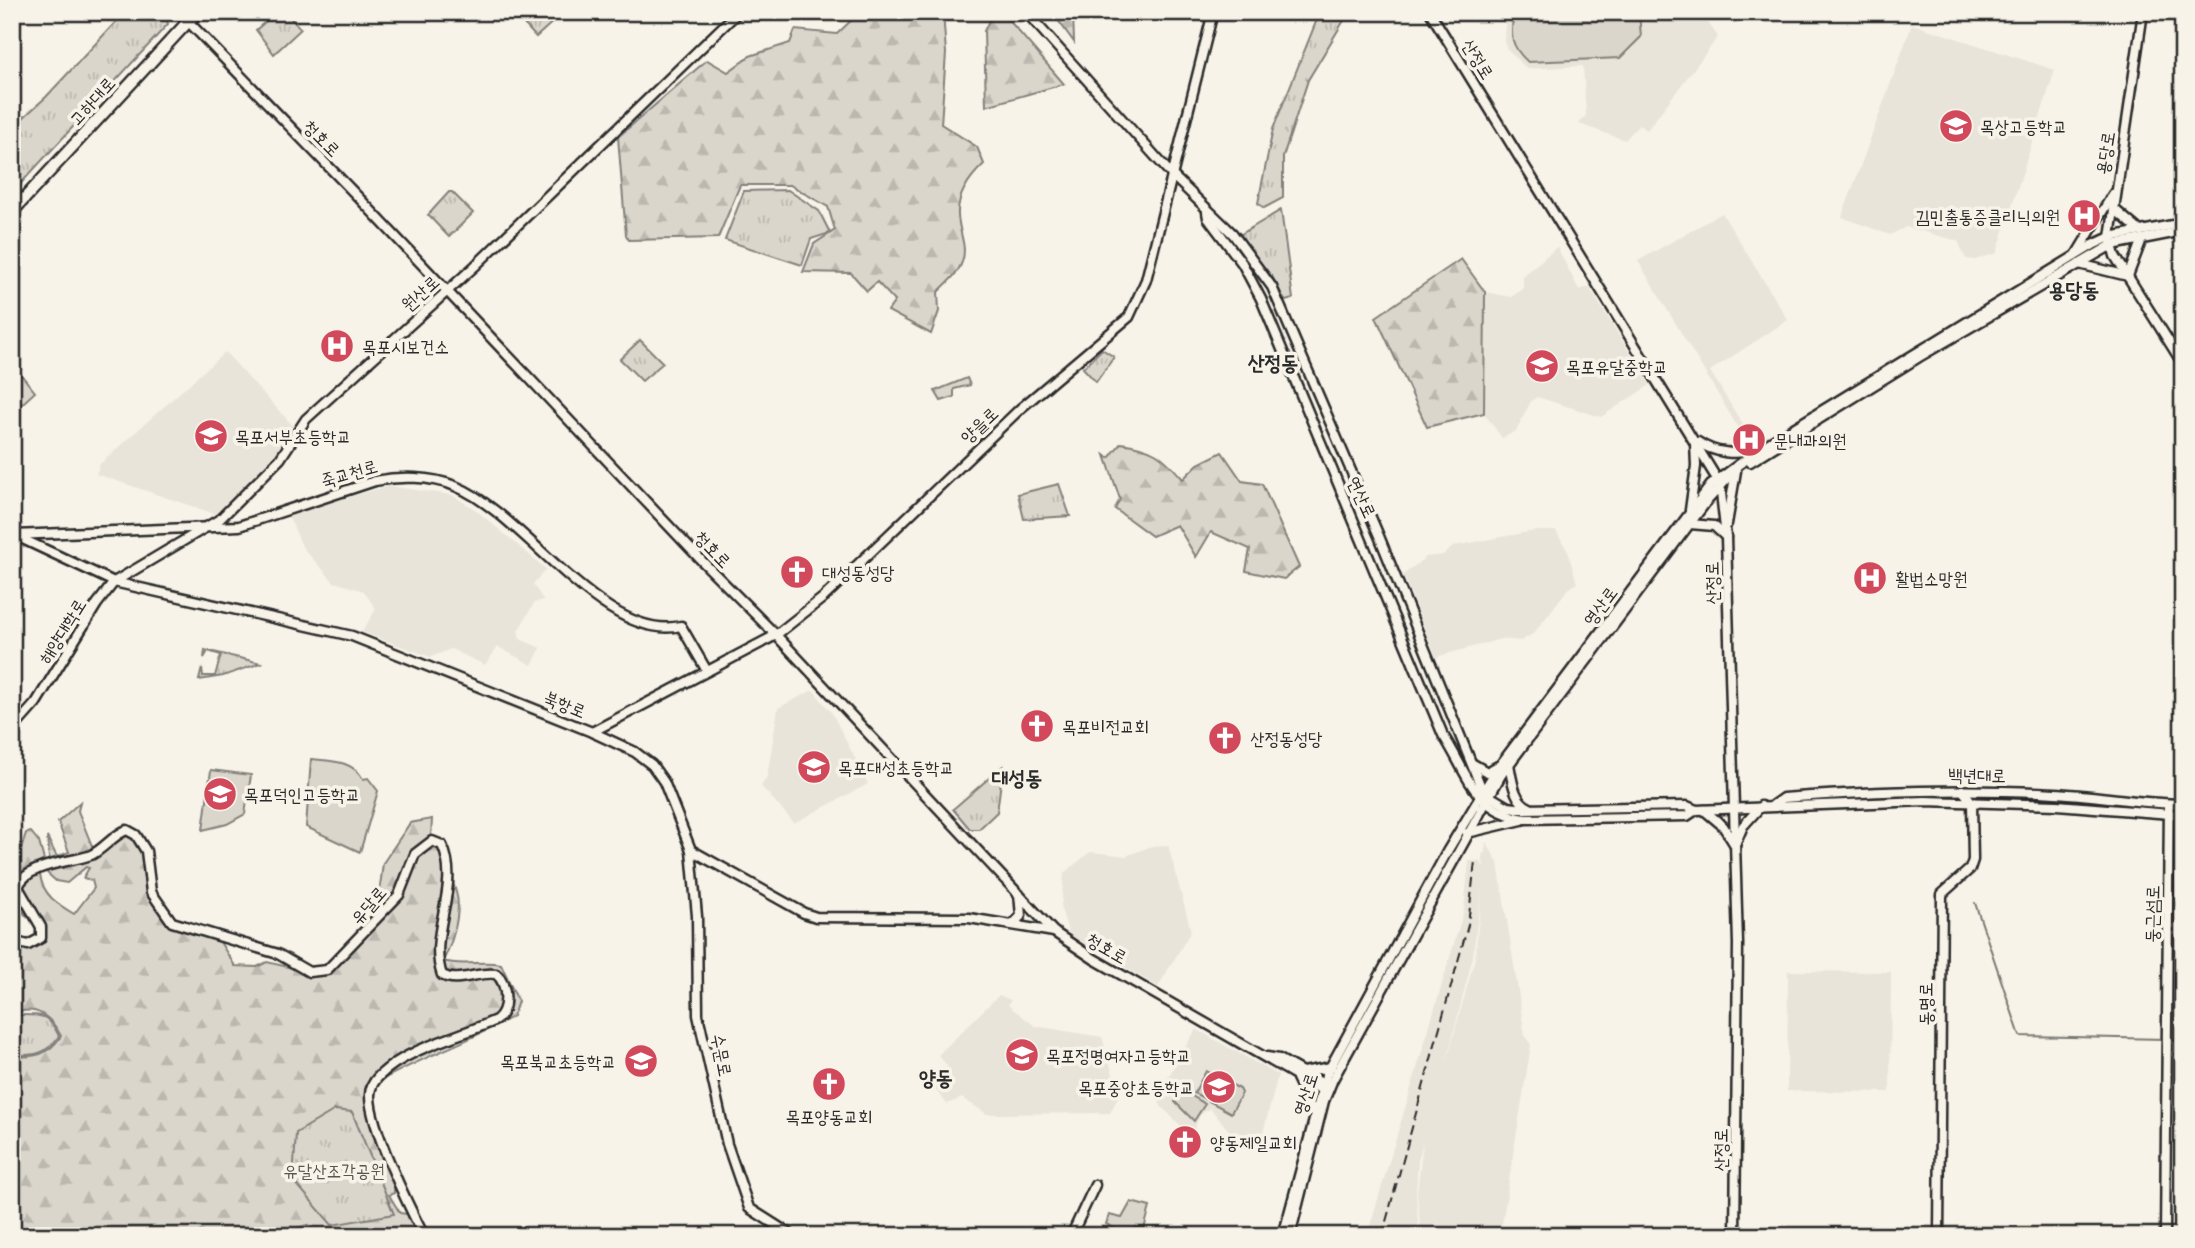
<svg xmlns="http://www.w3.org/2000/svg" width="2195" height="1248" font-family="Delius,'Poor Story',sans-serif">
  <defs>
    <pattern id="forest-firs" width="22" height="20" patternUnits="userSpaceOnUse" patternTransform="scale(1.75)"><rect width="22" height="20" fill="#dad6cc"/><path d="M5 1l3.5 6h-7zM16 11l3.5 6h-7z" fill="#bbb8af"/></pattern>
    <pattern id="park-tufts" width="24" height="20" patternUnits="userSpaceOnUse" patternTransform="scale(1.75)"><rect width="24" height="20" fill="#dad6cc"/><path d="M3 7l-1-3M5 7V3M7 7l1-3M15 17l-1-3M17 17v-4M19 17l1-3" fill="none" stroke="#bbb8af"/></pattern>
  </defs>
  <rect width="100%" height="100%" fill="#f7f3e8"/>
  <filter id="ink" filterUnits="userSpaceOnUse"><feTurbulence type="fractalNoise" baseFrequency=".0143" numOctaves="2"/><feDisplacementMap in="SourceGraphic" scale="14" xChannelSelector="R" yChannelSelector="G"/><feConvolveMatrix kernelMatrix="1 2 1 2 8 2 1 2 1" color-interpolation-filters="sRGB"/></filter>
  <g filter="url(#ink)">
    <g fill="#e8e4da" fill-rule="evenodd">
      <path d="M1506,12H1701L1718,37L1647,130L1639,125L1625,140L1579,124L1586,115L1583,66L1527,69L1507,49L1504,42Z"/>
      <path d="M1912,24L2055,70L1997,253L1975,260L1966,259L1958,241L1906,227L1890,235L1842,217Z"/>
      <path d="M1722,213L1788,320L1710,371L1754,443L1749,446L1638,261Z"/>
      <path d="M1557,247L1579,290L1589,287L1650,385L1601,417L1537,397L1531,401L1516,431L1502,438L1484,413L1485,292L1511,297L1523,289V276Z"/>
      <path d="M225,352L294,427L286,445L215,514L96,474L100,464Z"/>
      <path d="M388,486L452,495L476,510L546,569L533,584L543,600L534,603L518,631L520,639L541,648L532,665L498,647L485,665L451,649L431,657L362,632L376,609L364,591L334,582L303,548L288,515Z"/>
      <path d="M1534,531H1556L1568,552L1577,583L1567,590L1534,633L1521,641L1501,639L1436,657L1403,575L1426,557L1443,555L1454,546Z"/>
      <path d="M813,690L832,713L868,784L794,823L761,786L767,777L778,708Z"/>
      <path d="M1486,842L1498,863L1525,1036L1531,1045L1500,1236H1421L1417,1192L1423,1143L1418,1160L1416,1193L1419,1236H1367L1464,910L1469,861H1480L1484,867L1482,854L1485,853ZM1482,886L1475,958L1445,1067L1473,956Z"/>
      <path d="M1168,845L1191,931L1158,987L1069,934L1061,909L1064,873L1090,852L1126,856L1152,846Z"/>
      <path d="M1788,971L1891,972L1890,1092L1787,1091Z"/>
      <path d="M999,995L1011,1000L1008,1005L1035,1026L1102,1037L1119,1095L1110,1113L987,1114L962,1098L947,1104L930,1083L948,1067L938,1055Z"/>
      <path d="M1196,1029L1278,1075L1260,1145L1251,1148L1241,1145L1210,1108L1200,1115L1193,1132H1187L1161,1106L1157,1096Z"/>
    </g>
    <g fill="#dad6cc" stroke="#82807c" stroke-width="2">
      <path d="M1514,12H1639L1641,37L1620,58L1528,62C1510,46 1510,35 1514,12Z"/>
      <path d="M311,759C330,761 353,760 363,779L368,778L378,791L360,852L306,827Z"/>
      <path d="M211,770L251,775L245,814L227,824L203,830Z"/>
      <path d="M1206,1071L1240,1089L1242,1093L1231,1113L1194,1093Z"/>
      <path d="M1131,1202L1150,1207L1144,1229L1136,1227L1128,1236H1120V1231L1106,1224L1109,1215L1122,1218Z"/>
    </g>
    <g fill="url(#forest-firs)" stroke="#82807c" stroke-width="2" fill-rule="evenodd">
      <path d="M860,12H943L946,53L941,124L977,147L984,164C968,179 954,200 959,223C961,237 967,248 962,262C958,274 947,283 938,292L939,311L931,334L888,311L895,301L877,282L867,291L851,273L803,272L814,244L835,230L828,207L790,185H740L718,238L629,240L626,235L618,137L707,60L728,72L750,56L790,43L795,30L837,34Z"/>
      <path d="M993,12H1002L1064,84L986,106L984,31Z"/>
      <path d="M1052,12H1073L1074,42Z"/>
      <path d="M1461,259L1485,292L1484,413L1427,427L1376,317Z"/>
      <path d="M1121,443C1154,448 1161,454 1183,479L1198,464L1222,452L1242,481L1262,484L1299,567L1284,579L1246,571L1250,549L1211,532L1196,557L1177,525L1152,536L1115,509L1120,499L1105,455L1109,458Z"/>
      <path d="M80,802L78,811L92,846L90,851L53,861L49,858L47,837L57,857L69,852L58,822Z"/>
      <path d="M432,819L431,837L447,850C447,871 450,873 456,892C462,912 452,944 443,961C463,967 481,960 501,964L518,1001L513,1016C469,1043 420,1057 375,1084L374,1107L394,1187V1193L389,1195L400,1213L407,1214L419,1236H314L308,1225L297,1228L294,1236H12V1057C35,1057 48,1056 61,1036C51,1017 35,1003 12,1015V943L27,947L38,945C52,922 30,908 21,888L23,883L49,868L74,863L129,833L143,853L146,877L174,925L220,942L235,966L257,967L267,962L309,972L332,963L377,911L383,863L410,823ZM86,867L89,868L83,878L92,880L94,888L74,914C57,904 43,895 40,875L45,871L56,881L67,883Z"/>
      <path d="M31,832L39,842L44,860L17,879L14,886L28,918C1,889 16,866 26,833Z"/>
    </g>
    <g fill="url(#park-tufts)" stroke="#82807c" stroke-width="2">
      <path d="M125,12H165L168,24L12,193V128L46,97Z"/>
      <path d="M276,12H285L301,29L274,54L256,30Z"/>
      <path d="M513,12H548L555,20L536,37Z"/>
      <path d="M1320,12H1349L1308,80L1283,157V198L1264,208L1258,203L1273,129Z"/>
      <path d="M788,190L819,211L830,233L811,239L802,265L725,240L744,191Z"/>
      <path d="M449,192H452L473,213L449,237L428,215Z"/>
      <path d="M1281,210L1293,299L1285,301L1273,278L1238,236Z"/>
      <path d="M640,340L663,363L642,381L620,359Z"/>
      <path d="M1102,349L1114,357L1096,382L1083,368Z"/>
      <path d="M19,372L35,392L12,413V375Z"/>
      <path d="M967,378L970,385L954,389V397L941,401L935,391Z"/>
      <path d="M1059,484L1070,516L1024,519L1018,494Z"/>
      <path d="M205,650L261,663L223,676L199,680L202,668L203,676H215L221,655L208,651L204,658Z"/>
      <path d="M1003,766L997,812L979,829H970L953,809Z"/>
      <path d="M19,1015C44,1015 48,1014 59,1036C46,1055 34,1056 12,1055V1018Z"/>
      <path d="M1182,1090L1205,1104L1194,1121L1175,1102Z"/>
      <path d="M335,1110L352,1112L394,1214L332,1225L293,1180L296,1133Z"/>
    </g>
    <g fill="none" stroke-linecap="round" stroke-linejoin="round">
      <g stroke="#7a7874" stroke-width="2">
        <path d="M1975,903L2020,1036L2165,1039"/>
        <path d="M2171,1039L2183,1044"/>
      </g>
      <g stroke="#2b2b2b" stroke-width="13">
        <g id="minor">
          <path d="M179,12L361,200L702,561L776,635L1054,932L1094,959L1327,1093"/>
          <path d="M1026,12L1172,175L1233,234L1272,287L1379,536L1483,792"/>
          <path d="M1430,12L1720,484L1726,537L1738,944L1735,1236"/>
          <path d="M2143,12L2110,237L2115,256L2183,364"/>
          <path d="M2113,208L2140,231"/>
          <path d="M1207,212L1208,218L1242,263L1261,299L1443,735C1469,775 1473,811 1526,819L1687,816L1696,810"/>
          <path d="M2076,255L2113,194"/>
          <path d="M2079,264L2128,276L2142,239"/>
          <path d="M1698,442C1714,453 1737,456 1755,449"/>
          <path d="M1750,462L1919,357L2112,245L2183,231"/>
          <path d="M1690,510L1696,466L1695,443"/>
          <path d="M1690,524L1714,526L1726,537"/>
          <path d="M1727,524L1736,471"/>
          <path d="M12,534L114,582L352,636L592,732L635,752L652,765L664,782L691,850L697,916L698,1015L727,1144L749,1208L793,1236"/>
          <path d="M14,535L239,526L375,481C400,476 430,476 455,486C525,514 603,643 681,626L707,671"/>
          <path d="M12,730L36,703L97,604L114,582L220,519L280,459L306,419L475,266L738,12"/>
          <path d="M592,732L776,635L824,597L1021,408L1129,317L1146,280L1213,12"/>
          <path d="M1473,764L1487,772L1498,766"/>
          <path d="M1509,764C1512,780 1514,802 1530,808"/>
          <path d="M1486,794L1508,807L1525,809L1687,806L1696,810L1925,801L2057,805L2183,815"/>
          <path d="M1773,805L1783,798C1874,791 1964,788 2055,793C2098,795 2140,804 2183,804"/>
          <path d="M1704,810L1723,826L1735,845L1743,826L1761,806"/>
          <path d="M1467,833L1522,820"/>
          <path d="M691,850L804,913L816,917L969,918L1054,932"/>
          <path d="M1013,924L1021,916L1019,894"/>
          <path d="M12,941L28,945L41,938V927L18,887C27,863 70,863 91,855C104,849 114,834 127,830L136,835L146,851L151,892L172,922L278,954L309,972L327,970L399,895L415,854L432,841L442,845C462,887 427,933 442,975C458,984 478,971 496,974C508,984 509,1011 496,1020C459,1037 409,1047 379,1076C374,1081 370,1088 370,1095C369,1125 409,1207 424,1236"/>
          <path d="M1267,1057L1279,1059L1327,1086"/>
          <path d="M1303,1072L1331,1067"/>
          <path d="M1297,1078L1314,1114"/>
          <path d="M1071,1236L1095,1185"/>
          <path d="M1283,1236L1326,1075L1448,850L1495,772L1711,485L1764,446L2093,245L2110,237L2183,223"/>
          <path d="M1290,1236L1324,1101L1333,1079L1501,775L1706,502L1731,475"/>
          <path d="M1939,1236L1942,894L1970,869L1973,860L1972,802L1962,790"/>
          <path d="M2165,1236L2169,804"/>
        </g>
      </g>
      <g stroke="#2b2b2b" stroke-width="15">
        <path id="major" d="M12,212L197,12"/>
      </g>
      <use href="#minor" stroke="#f7f3e8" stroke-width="8"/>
      <use href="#major" stroke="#f7f3e8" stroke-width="10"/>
      <path stroke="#2b2b2b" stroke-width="2" stroke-dasharray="10 5" stroke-linecap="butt" d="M1382,1236L1468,925L1475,861"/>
    </g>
  </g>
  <defs>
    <g id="school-disc" transform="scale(1.75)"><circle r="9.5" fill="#d1495b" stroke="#f7f3e8"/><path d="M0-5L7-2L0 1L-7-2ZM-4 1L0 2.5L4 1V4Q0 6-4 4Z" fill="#fff"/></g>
    <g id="hospital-disc" transform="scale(1.75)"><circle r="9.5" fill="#d1495b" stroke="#f7f3e8"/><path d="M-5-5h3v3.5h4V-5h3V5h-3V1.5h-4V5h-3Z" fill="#fff"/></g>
    <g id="church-disc" transform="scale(1.75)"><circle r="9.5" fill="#d1495b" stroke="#f7f3e8"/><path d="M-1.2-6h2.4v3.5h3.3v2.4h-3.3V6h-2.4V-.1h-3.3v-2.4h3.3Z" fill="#fff"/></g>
  </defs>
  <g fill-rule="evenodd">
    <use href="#school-disc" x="1956" y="126"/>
    <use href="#hospital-disc" x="2084" y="216"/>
    <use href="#hospital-disc" x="337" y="346"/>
    <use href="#school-disc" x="1542" y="366"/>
    <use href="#school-disc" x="211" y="436"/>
    <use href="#hospital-disc" x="1749" y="440"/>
    <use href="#church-disc" x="797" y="572"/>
    <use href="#hospital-disc" x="1870" y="578"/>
    <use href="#church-disc" x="1037" y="726"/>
    <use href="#church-disc" x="1225" y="738"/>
    <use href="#school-disc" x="814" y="767"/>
    <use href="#school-disc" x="220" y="794"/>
    <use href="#school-disc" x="1022" y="1055"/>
    <use href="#school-disc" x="641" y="1061"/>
    <use href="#church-disc" x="829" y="1084"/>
    <use href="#school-disc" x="1219" y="1087"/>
    <use href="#church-disc" x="1185" y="1142"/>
  </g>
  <g text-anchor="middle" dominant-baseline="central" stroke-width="7" stroke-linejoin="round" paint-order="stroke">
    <g font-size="18" fill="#2b2b2b" stroke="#f7f3e8">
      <text transform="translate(1478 59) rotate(58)">산정로</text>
      <text transform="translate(92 101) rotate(-48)">고하대로</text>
      <text transform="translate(322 138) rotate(45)">청호로</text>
      <text transform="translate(2105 153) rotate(-81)">용당로</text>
      <text transform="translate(420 293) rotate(-42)">원산로</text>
      <text transform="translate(979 425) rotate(-43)">양을로</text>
      <text transform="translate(349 473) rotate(-16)">죽교천로</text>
      <text transform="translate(1362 497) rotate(65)">연산로</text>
      <text transform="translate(713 549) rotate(46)">청호로</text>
      <text transform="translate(1712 583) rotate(-91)">산정로</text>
      <text transform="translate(1600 606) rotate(-53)">영산로</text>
      <text transform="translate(62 631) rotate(-58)">해양대학로</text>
      <text transform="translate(565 704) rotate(22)">북항로</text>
      <text transform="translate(1977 775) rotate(1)">백년대로</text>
      <text transform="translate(368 905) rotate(-49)">유달로</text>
      <text transform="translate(2152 914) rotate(-89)">둥근섬로</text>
      <text transform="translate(1107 948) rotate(30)">청호로</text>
      <text transform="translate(1925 1004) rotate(-90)">동명로</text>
      <text transform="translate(722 1055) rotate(79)">수문로</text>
      <text transform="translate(1305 1094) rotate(-72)">영산로</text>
      <text transform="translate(1720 1150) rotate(-90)">산정로</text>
    </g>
    <g font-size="18" fill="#2b2b2b" stroke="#f7f3e8" text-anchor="start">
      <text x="1980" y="126">목상고등학교</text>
      <text x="2060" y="216" text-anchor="end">김민출통증클리닉의원</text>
      <text x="362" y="346">목포시보건소</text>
      <text x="1566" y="366">목포유달중학교</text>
      <text x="235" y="436">목포서부초등학교</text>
      <text x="1774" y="440">문내과의원</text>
      <text x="822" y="572">대성동성당</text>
      <text x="1895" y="578">활법소망원</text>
      <text x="1062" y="726">목포비전교회</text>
      <text x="1250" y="738">산정동성당</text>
      <text x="838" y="767">목포대성초등학교</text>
      <text x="244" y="794">목포덕인고등학교</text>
      <text x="1046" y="1055">목포정명여자고등학교</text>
      <text x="616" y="1061" text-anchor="end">목포북교초등학교</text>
      <text x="1194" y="1087" text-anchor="end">목포중앙초등학교</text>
      <text x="829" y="1116" text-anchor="middle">목포양동교회</text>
      <text x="1210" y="1142">양동제일교회</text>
    </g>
    <g font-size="18" fill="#575653" stroke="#f7f3e8">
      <text x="334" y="1170">유달산조각공원</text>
    </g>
    <g font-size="21" font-weight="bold" fill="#2b2b2b" stroke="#f7f3e8">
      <text x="2074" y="289">용당동</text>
      <text x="1273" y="362">산정동</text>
      <text x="1017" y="777">대성동</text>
      <text x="936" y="1077">양동</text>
    </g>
  </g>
  <rect width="2195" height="1248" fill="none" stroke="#f7f3e8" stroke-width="42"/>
  <rect x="21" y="21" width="2153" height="1206" fill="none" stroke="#2b2b2b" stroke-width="2.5" filter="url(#ink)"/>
</svg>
